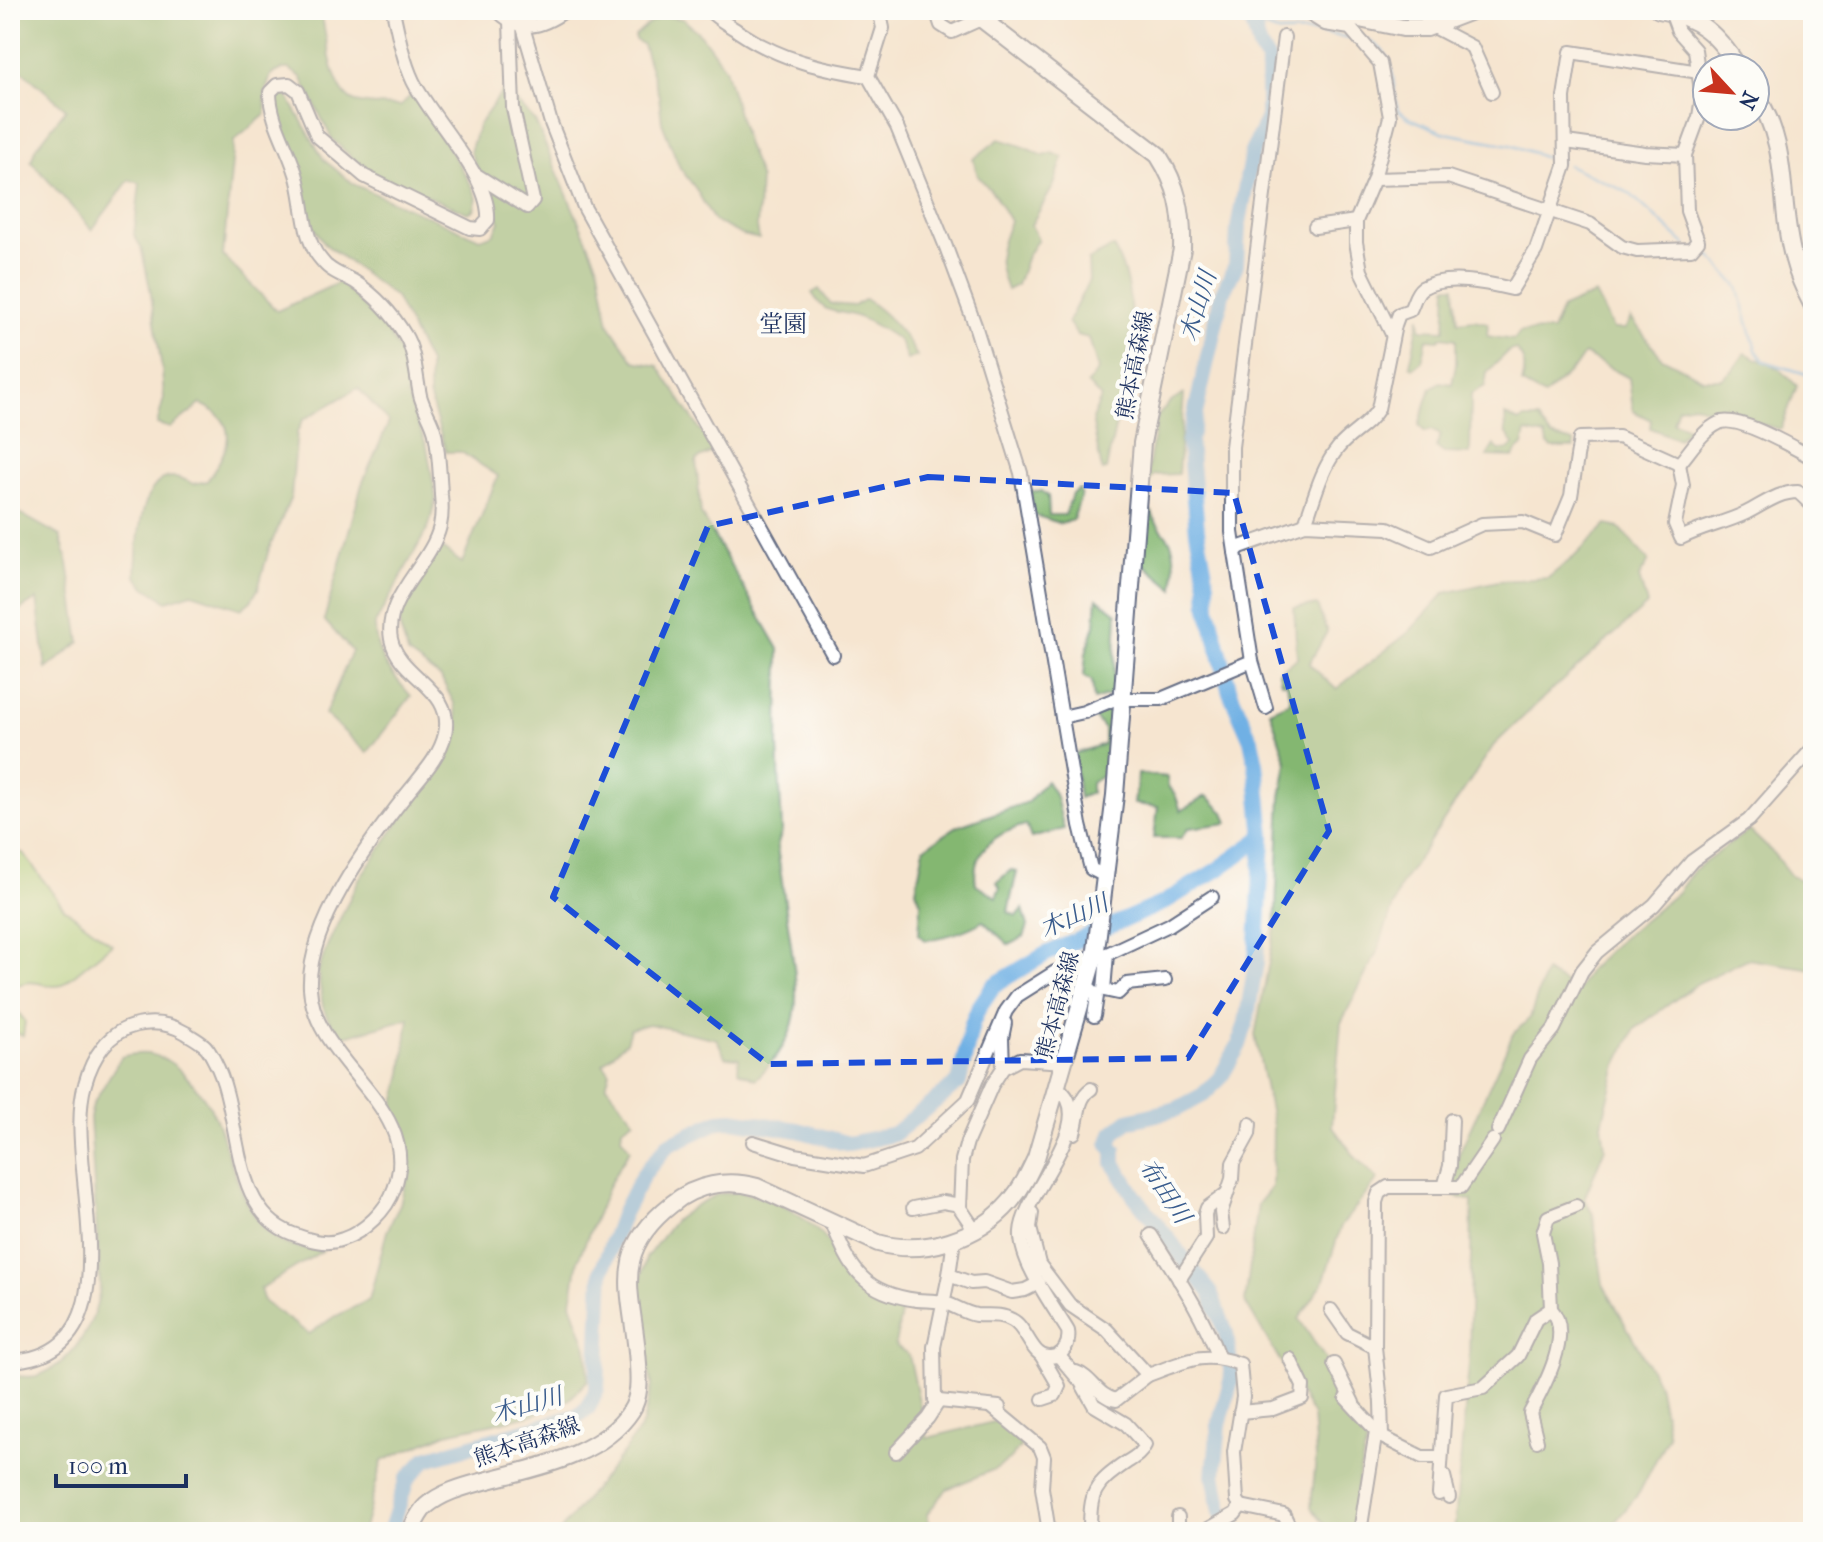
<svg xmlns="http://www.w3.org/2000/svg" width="1823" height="1542" font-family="'IM FELL French Canon','Noto Serif JP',serif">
  <rect width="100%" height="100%" fill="#fdfcf7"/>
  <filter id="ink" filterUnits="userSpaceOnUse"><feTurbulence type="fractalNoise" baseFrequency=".0125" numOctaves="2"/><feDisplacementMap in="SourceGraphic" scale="16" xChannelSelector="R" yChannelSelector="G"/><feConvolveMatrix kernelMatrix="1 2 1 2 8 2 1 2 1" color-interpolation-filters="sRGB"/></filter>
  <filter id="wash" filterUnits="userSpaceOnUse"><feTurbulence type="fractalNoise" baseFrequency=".006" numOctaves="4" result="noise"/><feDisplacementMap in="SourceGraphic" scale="32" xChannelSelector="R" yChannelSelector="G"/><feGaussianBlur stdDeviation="1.8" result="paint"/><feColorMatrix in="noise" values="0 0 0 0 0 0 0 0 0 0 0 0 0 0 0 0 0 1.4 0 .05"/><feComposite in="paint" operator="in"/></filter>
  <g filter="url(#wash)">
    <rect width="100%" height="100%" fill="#f6e5d0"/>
    <path fill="#a6d683" stroke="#608270" stroke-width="2" d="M11,851L23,853L64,908L112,944L62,985C44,990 38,976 15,986C9,1001 15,1009 25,1021L23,1036L14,1032L16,1028L10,1021Z"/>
    <g fill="#84b771" stroke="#507368" stroke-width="2">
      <path d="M10,10H335L322,17C327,39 332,95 356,102C370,106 387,105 401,106L414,92L472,186L477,198L474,210L468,213L366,171L332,139L301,77L289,69H283L271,75L265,94L266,114L234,141L223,256L277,311L340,282L388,332L401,355L406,368L407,396L427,447L436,499L429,526L375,624C374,656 392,674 411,696L367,753L325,714L352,651L324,620L362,484L389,422L358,388L303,420L297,432L291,497L269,549L258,589L251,601L241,609L192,593L167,601L145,587L136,576C137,545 139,451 193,484L207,481C228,451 243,423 201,404L170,428L157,424L164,398L162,370L150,288L141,247L134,235L140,183L129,180L92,230L31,161L36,148L66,109L20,69L10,77Z"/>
      <path d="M665,16L683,19L701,35L725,68L746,142L760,179L757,227L759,239L742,235L714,221L696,189L680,168L662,123L659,96L643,45L635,40V36L651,22Z"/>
      <path d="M504,89L535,121L599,268L609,324L634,361L658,366L714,451L696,460L701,514L779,649L778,746L782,831L777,847C781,877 786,908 790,938C799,1000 805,1032 756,1079L738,1071L739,1058L725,1057L717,1039L649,1024L630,1029L626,1042L603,1063L610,1072L606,1085L634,1120L622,1128L621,1137L630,1149L609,1185L578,1260L571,1303L587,1348L588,1380L570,1399L536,1414L447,1433L382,1461L365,1525L360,1532H10V1375C18,1376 28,1378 36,1376C72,1365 97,1322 100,1286L90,1118L93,1104L121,1057C145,1050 164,1054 182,1072C196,1086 207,1099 215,1117C230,1153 245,1229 286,1244C296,1249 311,1249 322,1251L260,1289L264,1302L309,1334L332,1318L369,1300L387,1231L400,1204L407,1177L406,1149L393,1111L402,1073L409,1018L342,1037L328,1019L323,1007L318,972L327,946L359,879L448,751L457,717L454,703L441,678L408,654L400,628V613L405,600L439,546L462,563L498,476L461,452H446L429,395V363L395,297L325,244L310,221L276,108V99L281,94L288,97L324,160L355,185L480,239L494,234L500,222L470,152L478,126Z"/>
      <path d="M999,139L1019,145L1044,156L1052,153L1063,157L1054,185L1031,225L1038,239L1027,256L1017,285L1007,290C995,259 998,251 1010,221L994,194L978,176L973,159Z"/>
      <path d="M1113,247C1151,311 1119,402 1106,470L1102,471L1092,419L1101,398L1087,384L1098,370L1089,338L1077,335L1068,322L1089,280L1088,260Z"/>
      <path d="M1447,286H1455L1458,322L1474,320L1488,323L1487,336L1514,340L1520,332L1552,331L1562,308L1595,294L1613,329H1625L1631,318L1662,358L1703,379H1722L1733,370L1745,353L1780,369L1797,386L1781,429L1721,415L1694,404L1678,407L1673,422L1689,428L1678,439L1650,428L1651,420L1633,411L1629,378L1584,354L1575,367L1544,396L1522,384C1525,370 1527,361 1516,350H1510L1487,372L1485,386L1471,394L1470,454L1444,453L1436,447L1441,435L1431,430L1425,432L1419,425L1431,388L1440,382L1452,384L1456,364V339L1441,337L1439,340L1427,339L1422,361L1413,368L1410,365L1420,316L1421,329L1445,330Z"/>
      <path d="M819,289L831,304L854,306L865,299C888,314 904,332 917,356L907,360C905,355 903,347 900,342C895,336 864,318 855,316C832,308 827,317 812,293Z"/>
      <path d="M1184,394L1178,474L1154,475L1145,487L1157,417L1169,403Z"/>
      <path d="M1505,415L1519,422L1524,419H1538L1551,436L1574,442V448H1552L1547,444L1545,436L1526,432L1523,446L1518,450L1514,457L1487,456L1494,445L1500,451L1508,450L1514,445L1506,432Z"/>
      <path d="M1079,489L1081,495L1073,520L1061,524L1032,514L1031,491H1042L1048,496L1049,515H1065L1072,494Z"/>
      <path d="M10,508L60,536L68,563L80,642L46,669L37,599L10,616Z"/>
      <path d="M1144,511L1152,512C1156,527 1163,529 1170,541C1177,554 1174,574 1174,589L1141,562Z"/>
      <path d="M1606,525L1620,528L1649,561L1639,577L1647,605L1544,697L1494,745L1400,886L1377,952L1341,1023L1332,1126L1357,1159L1378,1179L1341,1226L1323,1283L1299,1319L1326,1360L1368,1437L1359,1475L1354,1532H1327L1328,1529L1311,1507L1316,1458L1313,1416L1245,1302L1258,1204L1272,1187L1273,1126L1255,1035L1275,930L1281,797L1287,763L1270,711L1290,702L1287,683L1281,682L1279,672L1297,658L1294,608L1317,605L1327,632L1309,664L1336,689L1409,632L1445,593L1498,581L1548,578L1575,556Z"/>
      <path d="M1097,598L1117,613L1113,694L1094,700L1092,681L1084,676L1086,653L1095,625Z"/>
      <path d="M1112,709L1111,771L1091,783V793L1079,798L1074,754L1104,744V729L1093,716Z"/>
      <path d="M1138,774L1167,777L1168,787L1175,794L1181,811L1206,796C1214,800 1216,807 1224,812L1228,823L1189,828L1181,838H1154L1158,807L1134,804Z"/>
      <path d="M1046,781L1056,797L1064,829L1031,838L1026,825C997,832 970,850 976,884L996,897L1000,887L997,882L1011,870L1017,871L1008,912L1017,916L1023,909L1028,926L1024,937L1009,945L983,921C965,932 946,937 925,940L919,935L921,903L916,890L924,848L956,827L1028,802Z"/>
      <path d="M1749,830L1772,852L1791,876L1813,885V969L1747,959L1698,983L1635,1029L1617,1065L1602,1124L1605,1148L1584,1199L1593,1214L1603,1284L1658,1383L1668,1436L1639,1493L1607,1532H1454L1469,1364L1472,1201L1446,1194L1457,1158L1513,1034L1530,1018L1545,972L1578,990L1589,970L1613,946L1678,892L1693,871Z"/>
      <path d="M739,1192C802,1202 830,1240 864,1290L889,1296L902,1308L895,1345L909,1355L927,1438L997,1421L1013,1432L1021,1446L1009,1460L995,1469L947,1489L927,1514L931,1532H559L624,1452L643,1423L652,1385L638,1319L639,1287L646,1258L675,1220L696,1205L718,1194Z"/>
    </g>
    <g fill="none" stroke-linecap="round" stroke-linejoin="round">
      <g stroke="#70b0e4" stroke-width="3">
        <path d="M1253,24L1281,33L1313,32L1351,38"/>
        <path d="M1366,40C1401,54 1389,82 1398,110L1409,118L1445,133L1510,145L1561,162"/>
        <path d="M1568,165L1629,193L1686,245"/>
        <path d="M1698,247L1704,249L1738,287L1756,350L1764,361L1813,376"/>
      </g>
      <g stroke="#70b0e4" stroke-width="16">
        <path d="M390,1532L407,1479L426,1459L577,1416L588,1408L597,1389L602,1271L622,1215L643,1175L668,1145L719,1121L732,1120L798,1130L849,1144L894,1134L959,1082L972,1024L979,1007L994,985L1046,954L1163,903L1217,870L1263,837"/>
        <path d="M1235,1532L1221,1512L1214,1475L1219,1425L1232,1377L1226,1333L1210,1292L1133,1194L1114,1163V1150L1109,1145L1113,1133L1128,1121L1177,1109L1203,1095L1220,1078L1239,1045L1246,1022L1256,963L1263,837L1256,764L1251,740L1230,692L1208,608L1207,584L1197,531L1189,441L1222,294L1236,265L1238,228L1252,152L1268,117V61L1260,48L1253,24L1242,10"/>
      </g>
    </g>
  </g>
  <g filter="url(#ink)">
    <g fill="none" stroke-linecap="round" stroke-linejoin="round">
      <g stroke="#686f86" stroke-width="16">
        <g id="minor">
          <path d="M497,10C520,34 541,28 566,10"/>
          <path d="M709,10C717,19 729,25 739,32C781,60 819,68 868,76"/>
          <path d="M879,10L883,28L868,76L897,127L946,247L975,325L1021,473L1080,825L1091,869L1105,876"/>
          <path d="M936,10L941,25L952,32L981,19"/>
          <path d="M1303,10L1325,24L1350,28L1380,63L1390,117L1374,179L1356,221V242L1361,271L1392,334"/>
          <path d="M1432,26L1472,47L1492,92"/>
          <path d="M523,27L551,123L584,207L833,655"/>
          <path d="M1566,142L1645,153L1685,155"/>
          <path d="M475,174L527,207L533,200L513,108L510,21"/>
          <path d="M1374,179L1448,177L1590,224L1622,247L1637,251L1691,249L1698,241L1687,211L1685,155L1699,117L1702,97L1695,50L1678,31L1671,12"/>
          <path d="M1315,227L1356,221"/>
          <path d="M1679,464L1683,485L1675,524L1681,538C1702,527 1725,523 1746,513C1764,504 1778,492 1798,492L1813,506"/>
          <path d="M1679,464C1691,450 1702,431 1719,423C1737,414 1794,448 1813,458"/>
          <path d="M1305,524C1314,499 1321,469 1338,448C1350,433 1368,426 1378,409L1395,325L1399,314L1410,310C1414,303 1415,293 1422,288C1446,274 1487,283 1512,289L1536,250L1565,166L1564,97L1571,52L1699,72"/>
          <path d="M1235,552L1232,532V447L1284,37"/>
          <path d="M1252,661L1266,708"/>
          <path d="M1062,717L1084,712L1115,699H1161L1252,661L1235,552L1240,547L1305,524L1388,528L1431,547L1482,524L1523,522L1555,535L1571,496L1580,438L1619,437L1679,464"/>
          <path d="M1107,954L1169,925L1212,897"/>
          <path d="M1085,991L1092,990L1097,996L1094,1016"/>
          <path d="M1003,1068L1002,1038L1005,1023"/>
          <path d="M1498,1130L1530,1059L1554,1029L1582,971L1597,952L1654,905L1692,861L1749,820L1813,748"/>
          <path d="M1074,1133C1079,1118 1077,1098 1091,1089"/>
          <path d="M753,1142L795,1155L864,1166L915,1149L968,1100L1006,1011L1017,996L1055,972L1107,954L1104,990L1118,993L1127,984L1165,980"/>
          <path d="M1444,1187L1450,1166L1452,1120"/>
          <path d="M913,1208L943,1202L960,1205"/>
          <path d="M1032,1213L1030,1228L1039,1264L1070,1305L1107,1330L1148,1375C1185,1362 1201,1350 1240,1364L1243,1397L1234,1452L1237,1500L1241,1506"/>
          <path d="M832,1223C851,1270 863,1293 917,1300C925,1301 933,1300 941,1302C953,1304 963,1313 976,1315C988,1316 1000,1313 1012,1320C1027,1327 1031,1358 1050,1357C1064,1357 1070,1342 1068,1331C1053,1306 1019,1261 1021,1232C1023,1193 1101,1120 1058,1088"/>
          <path d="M1223,1228L1221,1212L1232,1179L1233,1163L1249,1134L1250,1124"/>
          <path d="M975,1230L960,1208L962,1160L967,1142L992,1085L1003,1068L1020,1059L1065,1062"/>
          <path d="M1151,1235C1176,1275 1202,1312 1218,1356"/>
          <path d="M949,1275L954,1240"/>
          <path d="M1179,1280L1206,1238L1205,1214L1207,1208L1226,1194"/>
          <path d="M1331,1310L1347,1333L1375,1347"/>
          <path d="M1041,1355L1059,1386L1055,1395L1043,1399"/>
          <path d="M1058,1355L1081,1382L1094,1405L1126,1424L1145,1445C1141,1454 1135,1457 1127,1462C1093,1485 1090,1492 1090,1532"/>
          <path d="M10,1361C145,1354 61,1162 85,1084C92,1058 108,1031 137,1025C155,1021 171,1024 186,1033C192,1037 198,1040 204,1045C207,1047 213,1058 215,1062C243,1114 228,1211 293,1234C309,1240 326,1246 343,1239C364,1232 387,1210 394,1189C425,1107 314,1065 310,988C307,925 369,842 406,795C420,777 440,757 445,734C455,688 399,678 391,639C383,597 431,565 440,526C442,517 442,505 441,495C440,475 439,453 435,433C432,420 423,408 420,395C416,376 415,351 405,335C392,313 376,296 355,282C347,277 336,274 328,267C326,266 316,254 315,251C303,230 304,204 298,181C291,151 270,123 270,92L277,85L289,84L298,91L317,136L364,176L470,228L480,229L488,220C491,177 432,120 413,81C403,60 398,33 393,10"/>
          <path d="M1334,1364L1353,1403"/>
          <path d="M1076,1372C1092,1377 1097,1396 1116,1400L1148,1375"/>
          <path d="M1346,1398L1382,1437L1422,1457H1441"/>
          <path d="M939,1401L935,1400L934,1347L949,1275L971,1283L984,1282L1012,1292L1025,1290L1039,1283"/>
          <path d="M939,1401L999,1407"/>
          <path d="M993,1408L1040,1447L1044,1457L1042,1488L1049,1532"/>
          <path d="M1240,1412L1273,1409L1302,1398L1303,1386L1290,1359"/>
          <path d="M1382,1437L1381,1402L1375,1347L1376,1202L1379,1193L1388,1187H1461L1493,1140"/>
          <path d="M1537,1441L1530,1413C1543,1389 1574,1333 1551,1309L1549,1263L1543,1233L1548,1217L1576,1206"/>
          <path d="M896,1452L928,1418L939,1401"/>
          <path d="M1444,1476L1449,1497"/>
          <path d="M1439,1494L1446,1395L1483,1388L1518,1356L1536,1319L1551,1309"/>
          <path d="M1241,1506L1284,1515L1292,1532"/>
          <path d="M1178,1532V1517"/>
          <path d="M1203,1532L1235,1514L1241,1506"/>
          <path d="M1360,1532L1376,1431"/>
        </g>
      </g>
      <g stroke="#686f86" stroke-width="20">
        <g id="major">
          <path d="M1316,10L1403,28H1427L1474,10"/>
          <path d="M1659,10C1699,17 1717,34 1739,68"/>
          <path d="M981,19L1003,10"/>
          <path d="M1755,93C1792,150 1777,200 1794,260C1798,276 1805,291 1813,306"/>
          <path d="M410,1532C414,1524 419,1512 426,1506C441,1493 462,1487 481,1482C531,1468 600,1458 631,1411C640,1397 639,1380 638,1364C634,1295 607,1255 672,1204C696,1184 727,1179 757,1187L878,1243C924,1256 979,1238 1010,1202C1022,1188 1029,1173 1036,1158L1096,950L1115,795L1142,443L1182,249C1183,212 1178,186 1158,155L970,10"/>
        </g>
      </g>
      <use href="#minor" stroke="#fff" stroke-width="12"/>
      <use href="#major" stroke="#fff" stroke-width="16"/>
    </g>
  </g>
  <path d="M0 0H1823V1542H0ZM928,477L1234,493L1329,831L1188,1058L768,1064L553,897L708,526Z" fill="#f6e5d0" fill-opacity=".55" fill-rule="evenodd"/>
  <path fill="none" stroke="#1d4ed8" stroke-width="6" stroke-dasharray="16 10" stroke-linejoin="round" d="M928,477L1234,493L1329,831L1188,1058L768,1064L553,897L708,526Z"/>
  <g text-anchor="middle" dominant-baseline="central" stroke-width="8" stroke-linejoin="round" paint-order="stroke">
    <g font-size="22" fill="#1b2f5e" stroke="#fdfcf7">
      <text transform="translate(1135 365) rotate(-79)">熊本高森線</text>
      <text transform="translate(1058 1005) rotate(-75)">熊本高森線</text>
      <text transform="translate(527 1442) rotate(-19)">熊本高森線</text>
    </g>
    <g font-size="24" font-style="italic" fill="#395c8d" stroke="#fdfcf7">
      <text transform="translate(1198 306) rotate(-73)">木山川</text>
      <text transform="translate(1074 916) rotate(-24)">木山川</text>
      <text transform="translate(1165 1191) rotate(56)">布田川</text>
      <text transform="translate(527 1405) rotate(-16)">木山川</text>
    </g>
    <g font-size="24" fill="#1b2f5e" stroke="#fdfcf7">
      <text x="783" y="324">堂園</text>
    </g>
  </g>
  <rect width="1823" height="1542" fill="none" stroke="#fdfcf7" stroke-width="40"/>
  <g transform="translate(1731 92) rotate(116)"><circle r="38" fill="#fdfcf7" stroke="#a3aaba" stroke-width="2"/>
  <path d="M0-6L14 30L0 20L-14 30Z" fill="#c8321e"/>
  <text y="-12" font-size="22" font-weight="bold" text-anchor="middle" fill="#1b2f5e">N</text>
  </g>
  <path d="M56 1474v12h130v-12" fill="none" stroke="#1b2f5e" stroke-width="4"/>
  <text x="68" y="1474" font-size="24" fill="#1b2f5e" stroke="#fdfcf7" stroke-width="6" paint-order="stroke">100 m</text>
</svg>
